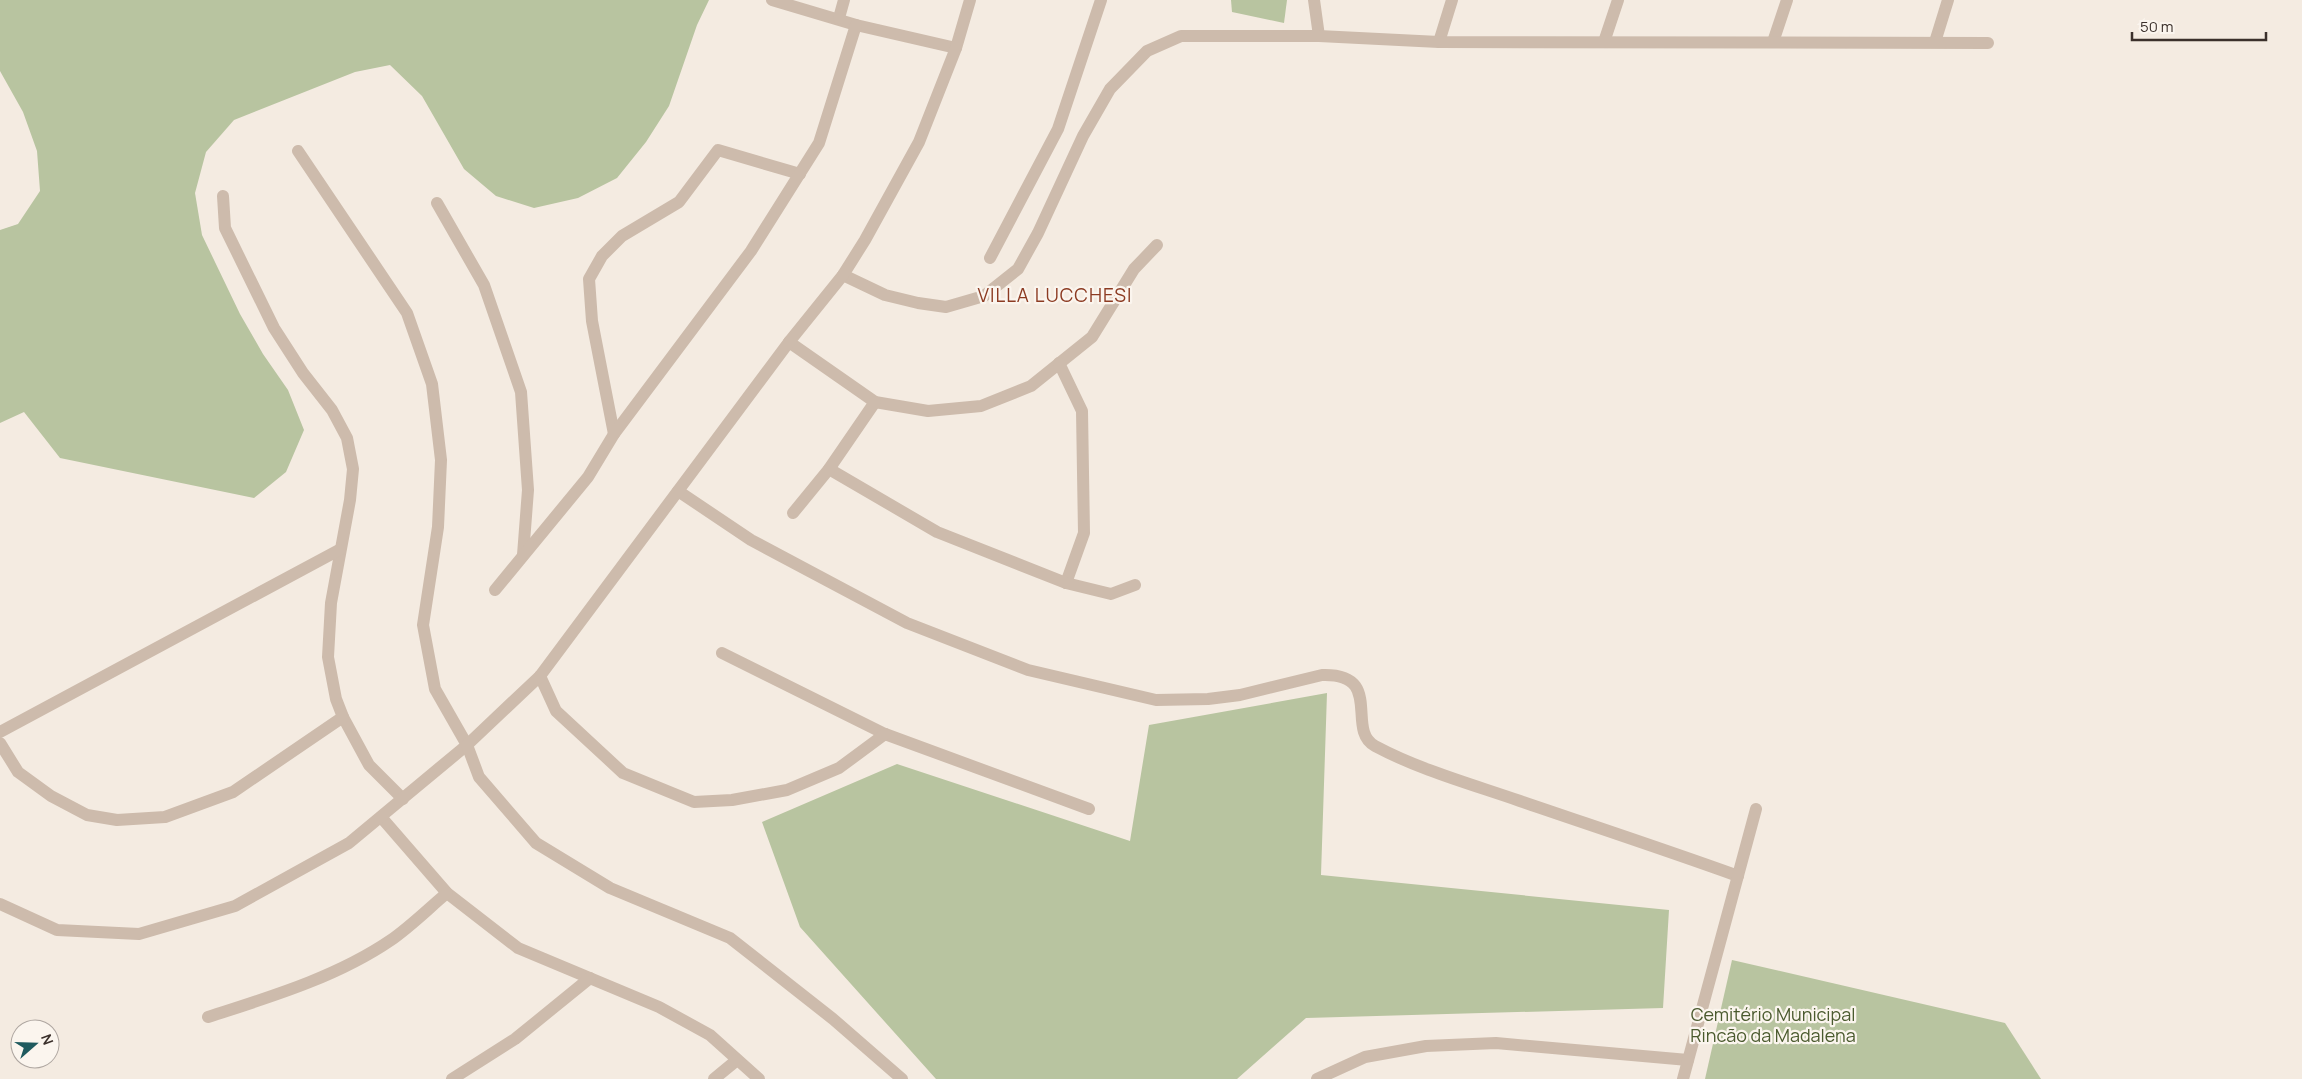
<svg xmlns="http://www.w3.org/2000/svg" width="2302" height="1079" font-family="Manrope,sans-serif">
  <rect width="100%" height="100%" fill="#f4ebe1"/>
  <g fill="#b8c4a0">
    <path d="M0,0H709L697,25L669,106L646,142L617,178L578,198L534,208L496,196L464,169L422,96L390,65L355,72L234,120L206,152L195,193L202,235L240,314L263,354L288,390L304,430L286,472L254,498L60,458L24,412L0,423V230L18,224L40,191L37,151L23,112L0,71Z"/>
    <path d="M1231,0H1287L1284,23L1232,12Z"/>
    <path d="M1327,693L1321,875L1669,910L1663,1008L1306,1018L1237,1079H936L800,927L762,822L897,764L1130,841L1149,725Z"/>
    <path d="M1732,960L2005,1023L2041,1079H1705Z"/>
  </g>
  <g fill="none" stroke-linecap="round" stroke-linejoin="round">
    <g stroke="#cdbbac" stroke-width="12">
      <path d="M772,0L856,25L956,48"/>
      <path d="M1314,0L1319,36"/>
      <path d="M839,18L844,0"/>
      <path d="M1439,42L1452,0"/>
      <path d="M1604,42L1618,0"/>
      <path d="M1773,42L1787,0"/>
      <path d="M1935,42L1948,0"/>
      <path d="M223,196L225,228L274,328L303,373L332,410L347,438L353,469L350,500L331,603L328,657L336,699L343,717L369,765L403,799"/>
      <path d="M437,203L484,285L521,392L528,490L523,555"/>
      <path d="M990,258L1058,129L1101,0"/>
      <path d="M843,275L885,295L918,303L946,307L984,296L1018,269L1038,233L1083,136L1110,89L1147,51L1181,36H1319L1439,42L1988,43"/>
      <path d="M789,342L875,402L928,411L981,406L1031,386L1092,337L1134,269L1157,245"/>
      <path d="M1059,363L1082,411L1084,533L1066,583"/>
      <path d="M614,434L592,321L589,279L602,256L622,236L679,202L718,150L800,174"/>
      <path d="M829,469L937,532L1066,583L1111,594L1135,585"/>
      <path d="M678,491L751,540L907,623L1028,670L1156,700L1208,699L1240,695L1322,675C1385,673 1345,730 1375,746C1420,770 1471,784 1520,801C1593,826 1666,850 1738,876"/>
      <path d="M793,513L829,469L875,402"/>
      <path d="M495,590L588,477L614,434L751,251L819,143L856,25"/>
      <path d="M722,653L885,734L1089,809"/>
      <path d="M540,676L556,711L623,773L694,802L732,800L787,790L839,768L885,734"/>
      <path d="M0,732L339,550"/>
      <path d="M0,743L18,772L51,796L87,815L117,820L165,817L233,792L343,717"/>
      <path d="M381,817L447,893L518,948L659,1007L710,1035L759,1079"/>
      <path d="M0,904L57,930L139,934L235,906L349,843L467,745L435,689L423,625L438,527L441,460L432,384L407,313L298,151"/>
      <path d="M208,1017C270,997 337,977 391,940C411,926 429,908 447,893"/>
      <path d="M452,1079L515,1039L590,978"/>
      <path d="M714,1079L737,1060"/>
      <path d="M1317,1079L1365,1057L1426,1046L1496,1043L1688,1060"/>
      <path d="M1683,1079L1756,809"/>
    </g>
    <path stroke="#cdbbac" stroke-width="12" d="M902,1079L833,1019L730,938L610,888L536,843L479,777L467,745L540,676L789,342L843,275L865,240L919,142L956,48L970,0"/>
  </g>
  <g text-anchor="middle" dominant-baseline="central" stroke-width="4.5" stroke-linejoin="round" paint-order="stroke">
    <g font-size="18" fill="#4a5a2e" stroke="#fbf5ee">
      <text x="1773" y="1014">Cemitério Municipal<tspan x="1773" dy="21">Rincão da Madalena</tspan></text>
    </g>
    <g font-size="19" letter-spacing="1" fill="#8c3b22" stroke="#fbf5ee">
      <text x="1055" y="295">VILLA LUCCHESI</text>
    </g>
  </g>
  <g transform="translate(35 1044) rotate(70)"><circle r="24" fill="#fbf5ee" stroke="#aea6a0"/>
  <path d="M0-4L9 19L0 12L-9 19Z" fill="#1f5a5e"/>
  <text y="-8" font-size="14" font-weight="bold" text-anchor="middle" fill="#3b302b">N</text>
  </g>
  <path d="M2132 32v8h134v-8" fill="none" stroke="#3b302b" stroke-width="2.5"/>
  <text x="2140" y="32" font-size="15" fill="#3b302b" stroke="#fbf5ee" stroke-width="4" paint-order="stroke">50 m</text>
</svg>
